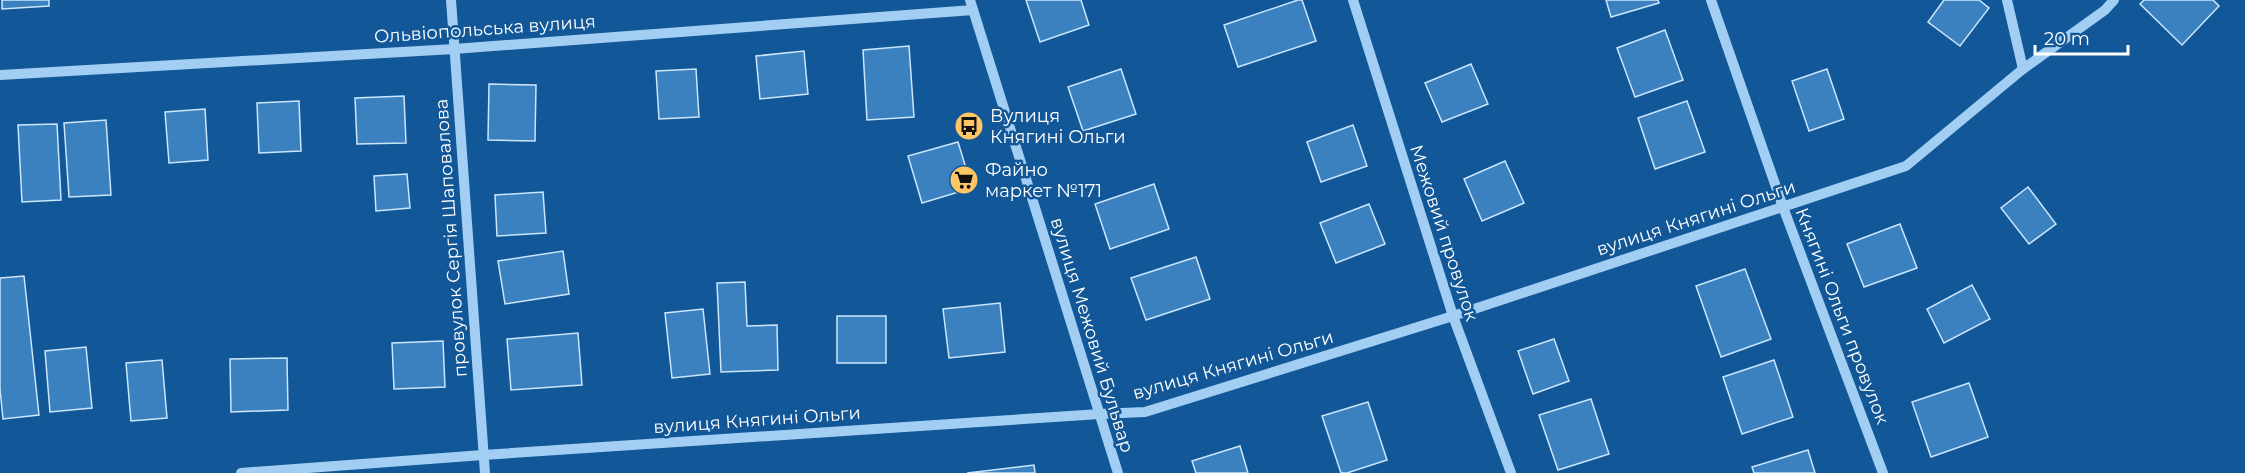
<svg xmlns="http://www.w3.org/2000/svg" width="2245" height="473" font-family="Montserrat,sans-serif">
  <rect width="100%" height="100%" fill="#125797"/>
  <g fill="#3b80bf" stroke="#cbe6fd" stroke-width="1.5">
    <path d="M2,0H49V6L2,9Z"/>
    <path d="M1026,0H1081L1089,25L1040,42Z"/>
    <path d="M1298,0H1302L1316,41L1238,67L1224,25Z"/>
    <path d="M1606,0H1658L1659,3L1611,17Z"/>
    <path d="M1944,0H1979L1989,8L1960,46L1928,22Z"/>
    <path d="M2144,0H2213L2219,6L2182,45L2140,4Z"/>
    <path d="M1665,30L1683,80L1635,97L1617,48Z"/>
    <path d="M909,46L914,117L867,120L863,50Z"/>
    <path d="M804,51L808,94L760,99L756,56Z"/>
    <path d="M1471,64L1488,104L1442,122L1425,83Z"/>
    <path d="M696,69L699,117L659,119L656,71Z"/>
    <path d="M1121,69L1136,114L1083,131L1068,87Z"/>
    <path d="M1827,69L1844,119L1809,131L1792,81Z"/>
    <path d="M489,84L536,85L535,141L488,140Z"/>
    <path d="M404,96L406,143L357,144L355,98Z"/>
    <path d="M299,101L301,151L259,153L257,103Z"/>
    <path d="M1687,101L1705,152L1655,169L1638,118Z"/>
    <path d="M205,109L208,160L169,163L165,112Z"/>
    <path d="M106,120L111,195L69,197L64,123Z"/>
    <path d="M57,124L61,200L22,202L18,125Z"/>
    <path d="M1353,125L1367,166L1321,182L1307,142Z"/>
    <path d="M958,142L972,188L922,203L908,156Z"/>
    <path d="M1505,161L1524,203L1482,221L1464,179Z"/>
    <path d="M407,174L410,208L376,211L374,176Z"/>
    <path d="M1154,184L1169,229L1110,249L1095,204Z"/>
    <path d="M2028,187L2056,224L2029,244L2001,208Z"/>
    <path d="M543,192L546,233L497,236L495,195Z"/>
    <path d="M1369,204L1385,244L1336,263L1320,223Z"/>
    <path d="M1900,224L1917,268L1864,287L1847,244Z"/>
    <path d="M563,251L569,294L505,304L498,261Z"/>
    <path d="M1196,257L1210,299L1146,320L1131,278Z"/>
    <path d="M1745,269L1771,339L1721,357L1696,286Z"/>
    <path d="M24,276L39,415L3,419L0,389V278Z"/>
    <path d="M745,282L747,326L777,325L778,370L721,372L717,283Z"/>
    <path d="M1972,285L1990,319L1944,343L1927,309Z"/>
    <path d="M1000,303L1005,352L949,358L943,309Z"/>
    <path d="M703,309L710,374L672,378L665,313Z"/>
    <rect x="837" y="316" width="49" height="47"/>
    <path d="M578,333L582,385L511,390L507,339Z"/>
    <path d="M1554,339L1569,381L1533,394L1518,351Z"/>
    <path d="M443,341L445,387L394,389L392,343Z"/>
    <path d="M86,347L92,408L50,412L45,351Z"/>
    <path d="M287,358L288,410L231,412L230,359Z"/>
    <path d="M162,360L167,418L131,421L126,363Z"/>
    <path d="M1774,360L1793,417L1742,434L1723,377Z"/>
    <path d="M1969,383L1988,437L1931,457L1912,402Z"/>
    <path d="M1591,399L1609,454L1558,470L1539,415Z"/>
    <path d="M1368,402L1387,460L1347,473H1341L1322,416Z"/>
    <path d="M1240,446L1248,473H1196L1192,461Z"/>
    <path d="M1808,450L1815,473H1754L1752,467Z"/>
    <path d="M1034,465L1035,473H967Z"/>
  </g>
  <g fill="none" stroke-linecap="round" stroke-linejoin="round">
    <g stroke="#a3cef3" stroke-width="10">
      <path d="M451,0L485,473"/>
      <path d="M970,0L1118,473"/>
      <path d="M1353,0L1453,316L1511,473"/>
      <path d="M1711,0L1783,207L1883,473"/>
      <path d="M2007,0L2023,69"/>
      <path d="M0,75L454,49L973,10"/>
      <path d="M241,473L483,455L1100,414L1145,412L1453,316L1906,166L2023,69L2105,10L2114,0"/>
    </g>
  </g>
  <defs>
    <g id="bus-disc" transform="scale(1.5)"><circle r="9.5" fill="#ffc665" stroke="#125797"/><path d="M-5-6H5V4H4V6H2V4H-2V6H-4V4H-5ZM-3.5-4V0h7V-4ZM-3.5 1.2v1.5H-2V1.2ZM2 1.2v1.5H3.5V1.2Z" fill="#111"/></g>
    <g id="supermarket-disc" transform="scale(1.5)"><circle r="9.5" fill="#ffc665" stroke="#125797"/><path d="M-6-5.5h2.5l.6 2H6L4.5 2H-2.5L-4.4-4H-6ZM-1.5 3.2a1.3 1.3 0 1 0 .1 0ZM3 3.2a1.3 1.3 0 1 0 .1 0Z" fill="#111"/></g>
  </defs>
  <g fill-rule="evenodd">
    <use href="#bus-disc" x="969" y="126"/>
    <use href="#supermarket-disc" x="964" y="180"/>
  </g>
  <g text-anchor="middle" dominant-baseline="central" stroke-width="5" stroke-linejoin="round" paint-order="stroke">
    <g font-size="18" fill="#fff" stroke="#125797">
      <text transform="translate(485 29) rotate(-4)">Ольвіопольська вулиця</text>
      <text transform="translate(1696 218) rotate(-18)">вулиця Княгині Ольги</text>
      <text transform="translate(1444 233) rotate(72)">Межовий провулок</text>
      <text transform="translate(451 238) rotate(-94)">провулок Сергія Шаповалова</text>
      <text transform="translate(1842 316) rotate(69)">Княгині Ольги провулок</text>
      <text transform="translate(1092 335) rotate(73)">вулиця Межовий Бульвар</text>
      <text transform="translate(1233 365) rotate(-16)">вулиця Княгині Ольги</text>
      <text transform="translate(757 420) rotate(-4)">вулиця Княгині Ольги</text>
    </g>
    <g font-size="18" fill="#fff" stroke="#125797" text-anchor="start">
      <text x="990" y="116">Вулиця<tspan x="990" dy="21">Княгині Ольги</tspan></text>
      <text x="985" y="170">Файно<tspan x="985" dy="21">маркет №171</tspan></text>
    </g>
  </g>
  <path d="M2035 45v9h93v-9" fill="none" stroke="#ffffff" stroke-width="3"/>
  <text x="2044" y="45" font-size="18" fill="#ffffff" stroke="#125797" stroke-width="4.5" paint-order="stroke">20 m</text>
</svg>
